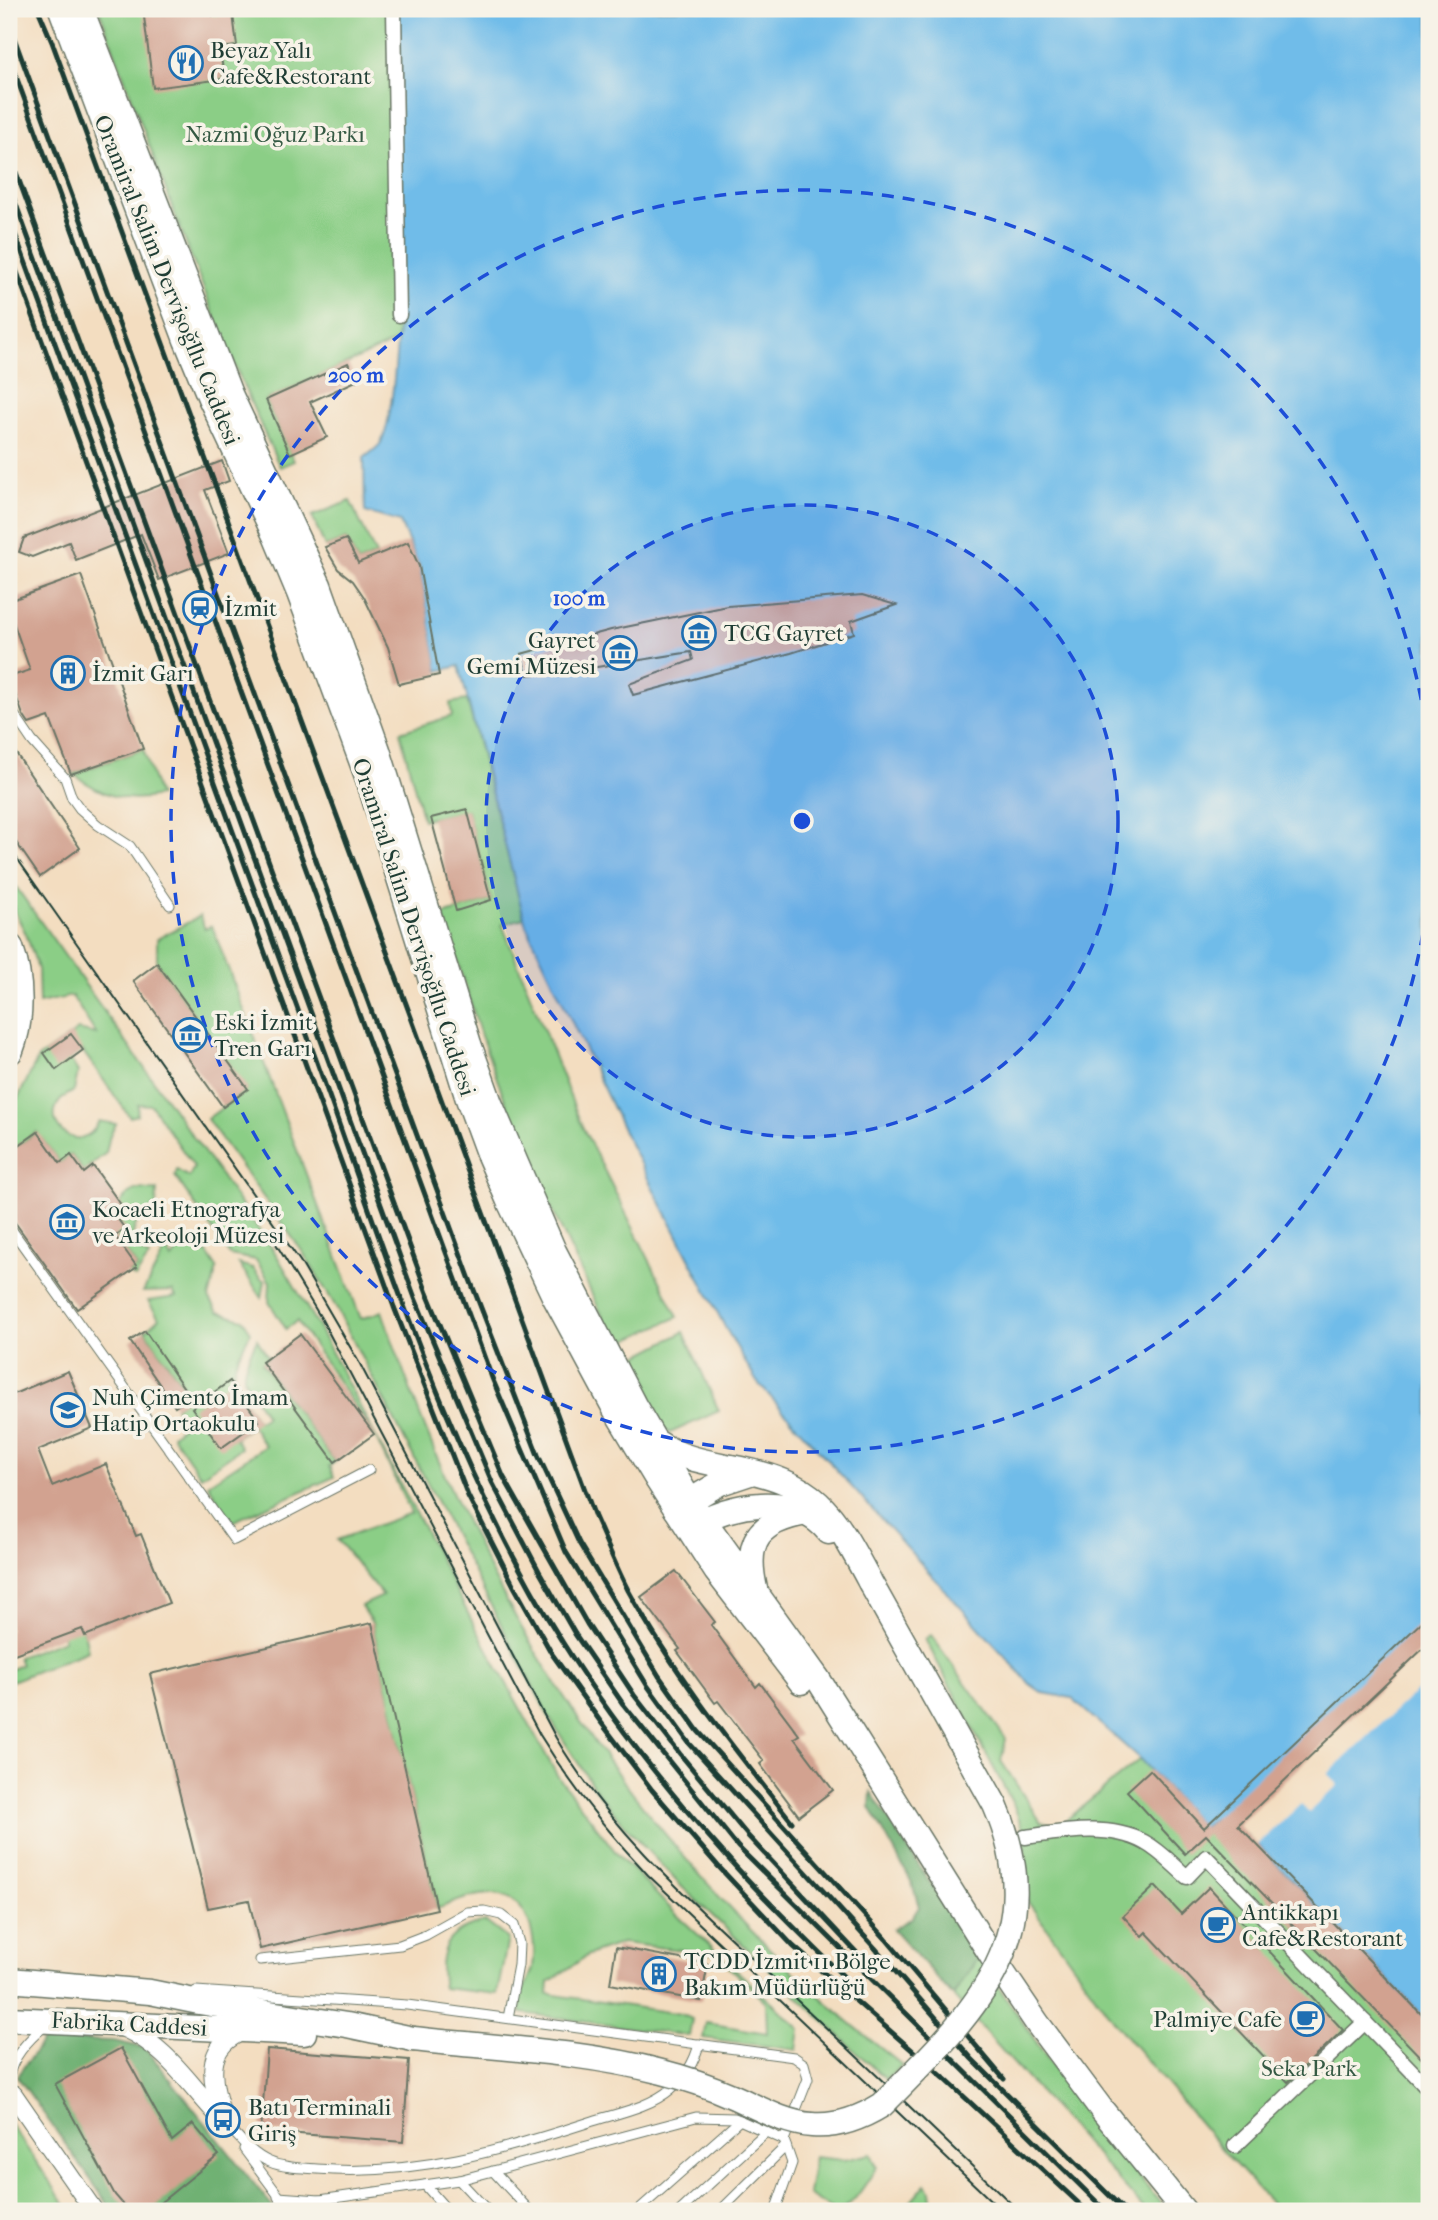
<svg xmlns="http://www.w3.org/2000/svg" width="1438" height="2220" font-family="'IM FELL French Canon',serif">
  <rect width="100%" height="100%" fill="#f7f3e8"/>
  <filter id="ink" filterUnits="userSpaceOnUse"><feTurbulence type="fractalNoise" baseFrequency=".0143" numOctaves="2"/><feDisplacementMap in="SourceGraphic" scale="14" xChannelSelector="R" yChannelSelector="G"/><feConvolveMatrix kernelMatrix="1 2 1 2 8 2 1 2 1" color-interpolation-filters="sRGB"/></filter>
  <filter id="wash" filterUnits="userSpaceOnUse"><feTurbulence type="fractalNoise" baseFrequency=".00686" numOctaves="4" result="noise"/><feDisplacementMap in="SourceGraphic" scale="28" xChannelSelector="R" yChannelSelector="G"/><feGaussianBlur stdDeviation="1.57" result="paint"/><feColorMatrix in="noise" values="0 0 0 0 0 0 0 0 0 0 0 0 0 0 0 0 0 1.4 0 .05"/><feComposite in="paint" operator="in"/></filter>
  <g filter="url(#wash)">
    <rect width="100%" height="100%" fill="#f3ddc0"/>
    <g fill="#8bce86" stroke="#55865d" stroke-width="2">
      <path d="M99,9H394L399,315L397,341L266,400L294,461L280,467C210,318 156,163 99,9Z"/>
      <path d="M350,501L376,555L358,563L346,539L325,547L312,516Z"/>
      <path d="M467,700L524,918L502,924L581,1124L678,1317L616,1345L523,1148L481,1036L443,915L491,900L467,810L423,820L400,732L452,716L450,703Z"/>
      <path d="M143,749L159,796C123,804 102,795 73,774Z"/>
      <path d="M9,877L276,1254L320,1330L471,1619L557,1775L618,1855L678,1916L800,2029L797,2050L703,2038L706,2023L767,2033L766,2002L715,1954L622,1943L588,1955L549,1982L548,1994L681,2014L692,2019L689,2036L521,2013C521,2008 520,2002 521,1997C523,1987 531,1978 533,1967C537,1939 529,1897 495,1894C475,1893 455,1902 437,1909L372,1623L361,1606L383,1596L337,1540L411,1513L374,1434L297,1321L286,1329L269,1302L270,1282L256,1260L230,1255L175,1176L177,1170L189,1177L194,1167L151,1105L138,1104L137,1115L130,1117L82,1050L70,1059L78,1072L74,1091C26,1113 80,1165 99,1121L116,1124L110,1135L106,1153L83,1171L111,1211C121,1205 127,1190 139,1189C145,1189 150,1191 157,1190L156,1206C134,1217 121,1243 149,1257L135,1278L129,1273L137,1267L115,1236L79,1170L81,1168L71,1155L60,1163L37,1132L9,1152V1116L38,1058L78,1030L96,1034L72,996L39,1003L38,969L26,934L9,900Z"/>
      <path d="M200,916L205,929L212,926L361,1319L382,1311C409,1388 437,1464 473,1536C571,1738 724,1928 902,2065L886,2080L680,1885L623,1824L593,1786L550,1719L333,1302L302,1251L207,1119L247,1089L157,963V939Z"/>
      <path d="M201,1244L217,1268L209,1298L218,1312L243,1319L251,1332C225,1379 228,1378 258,1421L266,1416C244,1378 234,1383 257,1339L268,1357L262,1363L335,1462L329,1466L334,1477L232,1522L208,1484L265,1446L252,1426L235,1438L241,1448L201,1476L172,1435L185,1424L175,1407L190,1396L145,1331L159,1318L148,1301L176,1297L173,1291L143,1292L166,1249L172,1259L182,1245Z"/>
      <path d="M239,1264L253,1268L260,1278L265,1281L262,1298Z"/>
      <path d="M684,1332L719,1411L670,1433L663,1428L626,1362Z"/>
      <path d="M69,1597L85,1636L88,1651L9,1682V1670L21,1665L18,1657L64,1640L51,1603Z"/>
      <path d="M931,1635L1006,1739L1001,1761L1041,1822L1059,1826L1140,1759L1203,1828L1214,1819L1245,1832L1429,2022V2211H1278L1225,2153L1115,2023L1028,1902L1025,1837L1015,1808L925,1639Z"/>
      <path d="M486,1922L508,1939L497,1994L443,1988C436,1948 447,1930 486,1922Z"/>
      <path d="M978,1957L1080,2106L1167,2211H1146L953,1996Z"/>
      <path d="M9,2122L70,2211H9Z"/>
      <path d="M871,2154L877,2167C866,2182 853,2209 835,2211L808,2194L814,2157L844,2160Z"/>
      <path d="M926,2184L930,2190L932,2211H903Z"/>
    </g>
    <g fill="#70b173" stroke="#487754" stroke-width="2">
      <path d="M871,1792L978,1957L953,1996L893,1929L912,1918L919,1907L912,1883L870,1807Z"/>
      <path d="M44,2039L114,2041L145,2048L276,2211H113L17,2076Z"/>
    </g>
    <path fill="#6fbce9" stroke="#477c8e" stroke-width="2" d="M394,9H1429V2022L1245,1832L1235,1841L1214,1819L1203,1828L1140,1759L1071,1698L1043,1693L1030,1684L757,1382L725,1327L628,1140L526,925L459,666L438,671L419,566L400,522L365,512L364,458C369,454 376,449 380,444C393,426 397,341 399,315Z"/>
    <path fill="#f3ddc0" d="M1429,1615V1679L1328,1774L1338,1785L1309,1812L1301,1804L1257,1845L1245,1832L1235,1841L1214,1819Z"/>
    <g id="blocks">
      <g fill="#d2a290">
        <path d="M143,9H212L213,16L233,14L237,46L220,48L224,79L153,88Z"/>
        <path d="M348,363L356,381L310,402L327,437L290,454L266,400Z"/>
        <path d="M222,461L229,481L205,490L229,553L159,580L141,534L76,560L69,542L32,557L19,552L24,538Z"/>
        <path d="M346,539L358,563L408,542L419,566L439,675L399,684L388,647L364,597L353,581L338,569L325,547Z"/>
        <path d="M81,575L143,749L71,774L49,717L29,724L23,715L9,677L30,670L9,610V601Z"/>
        <path d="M862,595L896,605L851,621L854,633L791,653L633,695L629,684L693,660L691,652L572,671L527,675L521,654L611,630L728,606Z"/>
        <path d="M9,743L80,848L40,877L9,832Z"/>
        <path d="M467,809L491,900L456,911L431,818Z"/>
        <path d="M157,963L248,1089L223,1107L133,981Z"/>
        <path d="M71,1034L83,1050L56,1070L44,1053Z"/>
        <path d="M38,1132L60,1163L71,1155L84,1173L93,1166L124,1209L115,1215L125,1229L115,1236L137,1267L77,1309L9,1214V1152Z"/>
        <path d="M145,1331L190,1397L175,1407L130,1341Z"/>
        <path d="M300,1334L374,1434L335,1462L262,1362Z"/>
        <path d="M68,1371L92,1428L38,1450L52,1486L106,1464L136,1536L141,1534L169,1603L85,1636L82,1629L9,1656V1396Z"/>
        <path d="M230,1381L259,1421L221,1448L192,1408Z"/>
        <path d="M676,1571L715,1622L711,1625L756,1687L760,1683L799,1735L794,1738L833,1790L799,1816L760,1764L764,1761L718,1701L715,1703L677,1651L680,1649L641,1597Z"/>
        <path d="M1429,1615V1643L1238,1825L1429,2022V2066L1206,1835L1185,1854L1127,1791L1150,1770L1204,1828Z"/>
        <path d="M372,1623L437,1909L260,1949L249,1900L208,1908L150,1674Z"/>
        <path d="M1155,1886L1181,1914L1209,1887L1343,2030L1288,2082L1146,1932L1142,1936L1123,1916Z"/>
        <path d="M616,1947L708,1964L701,2001L610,1984Z"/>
        <path d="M121,2048L172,2141L193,2124L219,2155L150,2211H129L115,2195L55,2084Z"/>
        <path d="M267,2049L409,2060L403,2142L261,2131Z"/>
      </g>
    </g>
  </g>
  <g filter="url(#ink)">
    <use href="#blocks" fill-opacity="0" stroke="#697565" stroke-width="2"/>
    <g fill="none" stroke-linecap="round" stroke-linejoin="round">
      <g stroke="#697565" stroke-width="11">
        <g id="service">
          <path d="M9,707L32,741L65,778L72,798L80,809L98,825L130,846L170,905"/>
          <path d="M9,1226L234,1540L369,1470"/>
          <path d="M260,1960L400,1945L426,1935L467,1912L484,1911L501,1915L514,1925L519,1943L518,1965L508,2018"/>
          <path d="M196,1991L407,2005L794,2057L804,2064L808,2079L784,2140L792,2163L775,2211"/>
          <path d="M9,2076C13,2055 30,2038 46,2025"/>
          <path d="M223,2120C237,2135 250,2154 270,2162C284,2168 302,2168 317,2169C412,2177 504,2150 593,2121C619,2113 650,2107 671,2089C685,2078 695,2061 699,2044"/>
          <path d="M244,2149L290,2211"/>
          <path d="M493,2171L530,2211"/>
          <path d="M459,2180L488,2211"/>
          <path d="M425,2185L448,2211"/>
          <path d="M278,2197L320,2200L459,2180L696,2117L735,2118L784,2140"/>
          <path d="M320,2200L330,2211"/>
          <path d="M637,2211L740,2120"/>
          <path d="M680,2211L766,2132"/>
          <path d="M720,2211L786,2146"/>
        </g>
      </g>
      <g stroke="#697565" stroke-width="17">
        <g id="pedestrian">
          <path d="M394,9L399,315"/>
          <path d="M1025,1837C1062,1832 1109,1823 1144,1842C1161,1851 1173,1865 1187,1877L1206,1857L1429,2089"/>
          <path d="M1235,2146L1365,2022"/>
        </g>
      </g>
      <g stroke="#697565" stroke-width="20">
        <g id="minor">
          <path d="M124,2028C169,2048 189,2086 223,2120"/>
          <path d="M13,2094L94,2211"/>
          <path d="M222,2116C212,2082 202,2046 244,2031"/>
        </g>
      </g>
      <g stroke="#697565" stroke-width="27">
        <g id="secondary">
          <path d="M61,9L186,340L210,398L276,538L299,593L368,779L467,1096L488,1153L508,1199L554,1296L616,1411L658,1481L716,1571L801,1682"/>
          <path d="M81,9L230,394L319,585L378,750L469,1044L490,1103L554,1251L634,1405L690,1501L818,1679L991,1955L1037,2023L1102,2110L1184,2211"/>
          <path d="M655,1441C681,1458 701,1461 731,1467C817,1483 831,1509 870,1582"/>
          <path d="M676,1509L720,1483L750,1473"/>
          <path d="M689,1528C730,1503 794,1490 829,1532"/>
          <path d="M755,1589C744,1540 758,1522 806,1513"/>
          <path d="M9,1980L150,1992L199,2002L347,2025L413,2039"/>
          <path d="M9,2019L304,2033"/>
        </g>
      </g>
      <g stroke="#697565" stroke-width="31">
        <path id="primary" d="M9,948C20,978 21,1020 9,1050"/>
      </g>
      <use href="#service" stroke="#fff" stroke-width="9"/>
      <use href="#pedestrian" stroke="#fff" stroke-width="14"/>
      <use href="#minor" stroke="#fff" stroke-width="18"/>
      <use href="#secondary" stroke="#fff" stroke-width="24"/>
      <use href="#primary" stroke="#fff" stroke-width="28"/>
      <g stroke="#1f3d34" stroke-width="2">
        <path d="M9,847L300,1261L360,1364L556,1738C614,1836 702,1911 784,1988C863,2062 941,2136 1019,2211"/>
        <path d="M273,1239L321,1318L540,1735C571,1786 607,1831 648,1875L1002,2211"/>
      </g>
      <g stroke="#1f3d34" stroke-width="5">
        <path d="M38,9L52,42L595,1517C606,1541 616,1567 628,1590C674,1674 733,1747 792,1822"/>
        <path d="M9,24L469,1277L538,1455L579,1543L659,1676L698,1731L886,1939L1004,2079"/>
        <path d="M9,57L492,1378L566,1552L647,1685L689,1743L875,1948L972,2059L1125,2211"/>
        <path d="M9,153L427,1293L503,1476L587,1624L634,1695L680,1754L748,1836L857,1953"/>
        <path d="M9,185L415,1298L492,1482L539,1571L575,1634L623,1704L738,1847L1106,2211"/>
        <path d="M9,217C110,496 212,775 314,1054C385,1250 451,1466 563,1643C610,1718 668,1791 727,1857C769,1905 816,1948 860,1993"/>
        <path d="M9,250L394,1307L468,1496L515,1588L552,1654L600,1721L652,1790L718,1866L793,1946L944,2078L1087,2211"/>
      </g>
      <g stroke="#697565" stroke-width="27" stroke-linecap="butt">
        <path id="secondary-bridge" d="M413,2039C496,2048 581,2051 662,2072C686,2078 709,2086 732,2096C757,2107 784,2123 812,2125C837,2127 861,2118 882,2105C970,2016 1054,1941 995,1805L870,1582"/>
      </g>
      <use href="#secondary-bridge" stroke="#fff" stroke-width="24"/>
    </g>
  </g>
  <circle cx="802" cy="821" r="316" fill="#1d4ed8" fill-opacity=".12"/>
  <g fill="none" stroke="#1d4ed8" stroke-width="3.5" stroke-dasharray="12 9">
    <circle cx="802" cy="821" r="316"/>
    <path d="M1429 892A631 631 0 1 1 1429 750"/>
  </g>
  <defs>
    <g id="restaurant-ring" transform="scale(1.75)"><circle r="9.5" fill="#f7f3e8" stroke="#1f6fb2" stroke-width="1.5"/><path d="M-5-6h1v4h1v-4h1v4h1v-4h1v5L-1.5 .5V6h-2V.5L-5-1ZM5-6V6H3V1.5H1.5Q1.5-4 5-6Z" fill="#1f6fb2"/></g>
    <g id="station-ring" transform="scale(1.75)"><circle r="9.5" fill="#f7f3e8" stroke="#1f6fb2" stroke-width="1.5"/><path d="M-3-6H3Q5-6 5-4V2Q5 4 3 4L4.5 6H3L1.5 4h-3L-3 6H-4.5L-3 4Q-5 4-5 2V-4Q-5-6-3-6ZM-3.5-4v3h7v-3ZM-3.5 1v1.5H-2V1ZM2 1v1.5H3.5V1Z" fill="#1f6fb2"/></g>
    <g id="museum-ring" transform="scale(1.75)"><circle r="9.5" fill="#f7f3e8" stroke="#1f6fb2" stroke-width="1.5"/><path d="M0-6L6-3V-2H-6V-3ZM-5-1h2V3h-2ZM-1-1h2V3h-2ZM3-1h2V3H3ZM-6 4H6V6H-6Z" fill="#1f6fb2"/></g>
    <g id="building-ring" transform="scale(1.75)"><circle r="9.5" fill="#f7f3e8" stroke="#1f6fb2" stroke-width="1.5"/><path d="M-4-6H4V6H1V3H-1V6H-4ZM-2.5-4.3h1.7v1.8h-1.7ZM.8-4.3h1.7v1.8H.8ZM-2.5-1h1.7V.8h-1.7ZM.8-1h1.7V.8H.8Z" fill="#1f6fb2"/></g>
    <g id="school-ring" transform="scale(1.75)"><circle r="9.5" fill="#f7f3e8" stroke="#1f6fb2" stroke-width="1.5"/><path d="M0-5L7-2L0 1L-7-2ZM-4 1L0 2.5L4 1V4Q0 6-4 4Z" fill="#1f6fb2"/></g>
    <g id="cafe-ring" transform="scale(1.75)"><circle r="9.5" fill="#f7f3e8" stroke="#1f6fb2" stroke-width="1.5"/><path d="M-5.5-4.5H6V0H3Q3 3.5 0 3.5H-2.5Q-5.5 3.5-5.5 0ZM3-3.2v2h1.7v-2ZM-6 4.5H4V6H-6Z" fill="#1f6fb2"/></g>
    <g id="bus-ring" transform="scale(1.75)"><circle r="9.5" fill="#f7f3e8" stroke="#1f6fb2" stroke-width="1.5"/><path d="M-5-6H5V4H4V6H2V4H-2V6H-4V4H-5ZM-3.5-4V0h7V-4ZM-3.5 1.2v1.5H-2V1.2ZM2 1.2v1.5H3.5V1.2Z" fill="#1f6fb2"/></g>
  </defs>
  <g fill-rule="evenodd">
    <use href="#restaurant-ring" x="186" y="63"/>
    <use href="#station-ring" x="200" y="608"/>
    <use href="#museum-ring" x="699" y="633"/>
    <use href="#museum-ring" x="620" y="653"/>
    <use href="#building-ring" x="68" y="673"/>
    <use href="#museum-ring" x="190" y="1035"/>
    <use href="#museum-ring" x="67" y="1222"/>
    <use href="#school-ring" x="68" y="1410"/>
    <use href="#cafe-ring" x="1218" y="1925"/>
    <use href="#building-ring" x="659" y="1974"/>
    <use href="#cafe-ring" x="1307" y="2019"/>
    <use href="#bus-ring" x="223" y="2120"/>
  </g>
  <g text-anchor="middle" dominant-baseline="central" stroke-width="7" stroke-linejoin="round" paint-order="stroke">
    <g font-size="23" fill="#1f3d34" stroke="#f7f3e8" text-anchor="start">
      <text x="210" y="50">Beyaz Yalı<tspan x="210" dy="26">Cafe&amp;Restorant</tspan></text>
      <text x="224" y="608">İzmit</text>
      <text x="724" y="633">TCG Gayret</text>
      <text x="596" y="640" text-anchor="end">Gayret<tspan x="596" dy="26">Gemi Müzesi</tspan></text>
      <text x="92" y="673">İzmit Garı</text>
      <text x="214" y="1022">Eski İzmit<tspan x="214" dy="26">Tren Garı</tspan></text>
      <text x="92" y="1209">Kocaeli Etnografya<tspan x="92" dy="26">ve Arkeoloji Müzesi</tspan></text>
      <text x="92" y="1397">Nuh Çimento İmam<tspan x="92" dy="26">Hatip Ortaokulu</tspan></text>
      <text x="1242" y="1912">Antikkapı<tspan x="1242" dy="26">Cafe&amp;Restorant</tspan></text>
      <text x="684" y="1961">TCDD İzmit 11 Bölge<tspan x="684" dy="26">Bakım Müdürlüğü</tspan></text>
      <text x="1282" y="2019" text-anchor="end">Palmiye Cafe</text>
      <text x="248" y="2107">Batı Terminali<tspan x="248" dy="26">Giriş</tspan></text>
    </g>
    <g font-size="23" fill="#355a44" stroke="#f7f3e8">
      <text x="275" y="134">Nazmi Oğuz Parkı</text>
      <text x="1309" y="2068">Seka Park</text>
    </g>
    <g font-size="23" fill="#1f3d34" stroke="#f7f3e8">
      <text transform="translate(167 280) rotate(68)">Oramiral Salim Dervişoğllu Caddesi</text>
      <text transform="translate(414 927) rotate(72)">Oramiral Salim Dervişoğllu Caddesi</text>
      <text transform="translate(129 2024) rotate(3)">Fabrika Caddesi</text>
    </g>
  </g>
  <circle cx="802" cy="821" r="10" fill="#1d4ed8" stroke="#f7f3e8" stroke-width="3.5"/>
  <g font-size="21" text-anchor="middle" font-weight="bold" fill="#1d4ed8" stroke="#f7f3e8" stroke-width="7" stroke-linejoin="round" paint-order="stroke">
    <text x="356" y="382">200 m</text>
    <text x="579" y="605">100 m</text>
  </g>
  <rect width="1438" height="2220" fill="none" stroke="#f7f3e8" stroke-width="35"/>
</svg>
